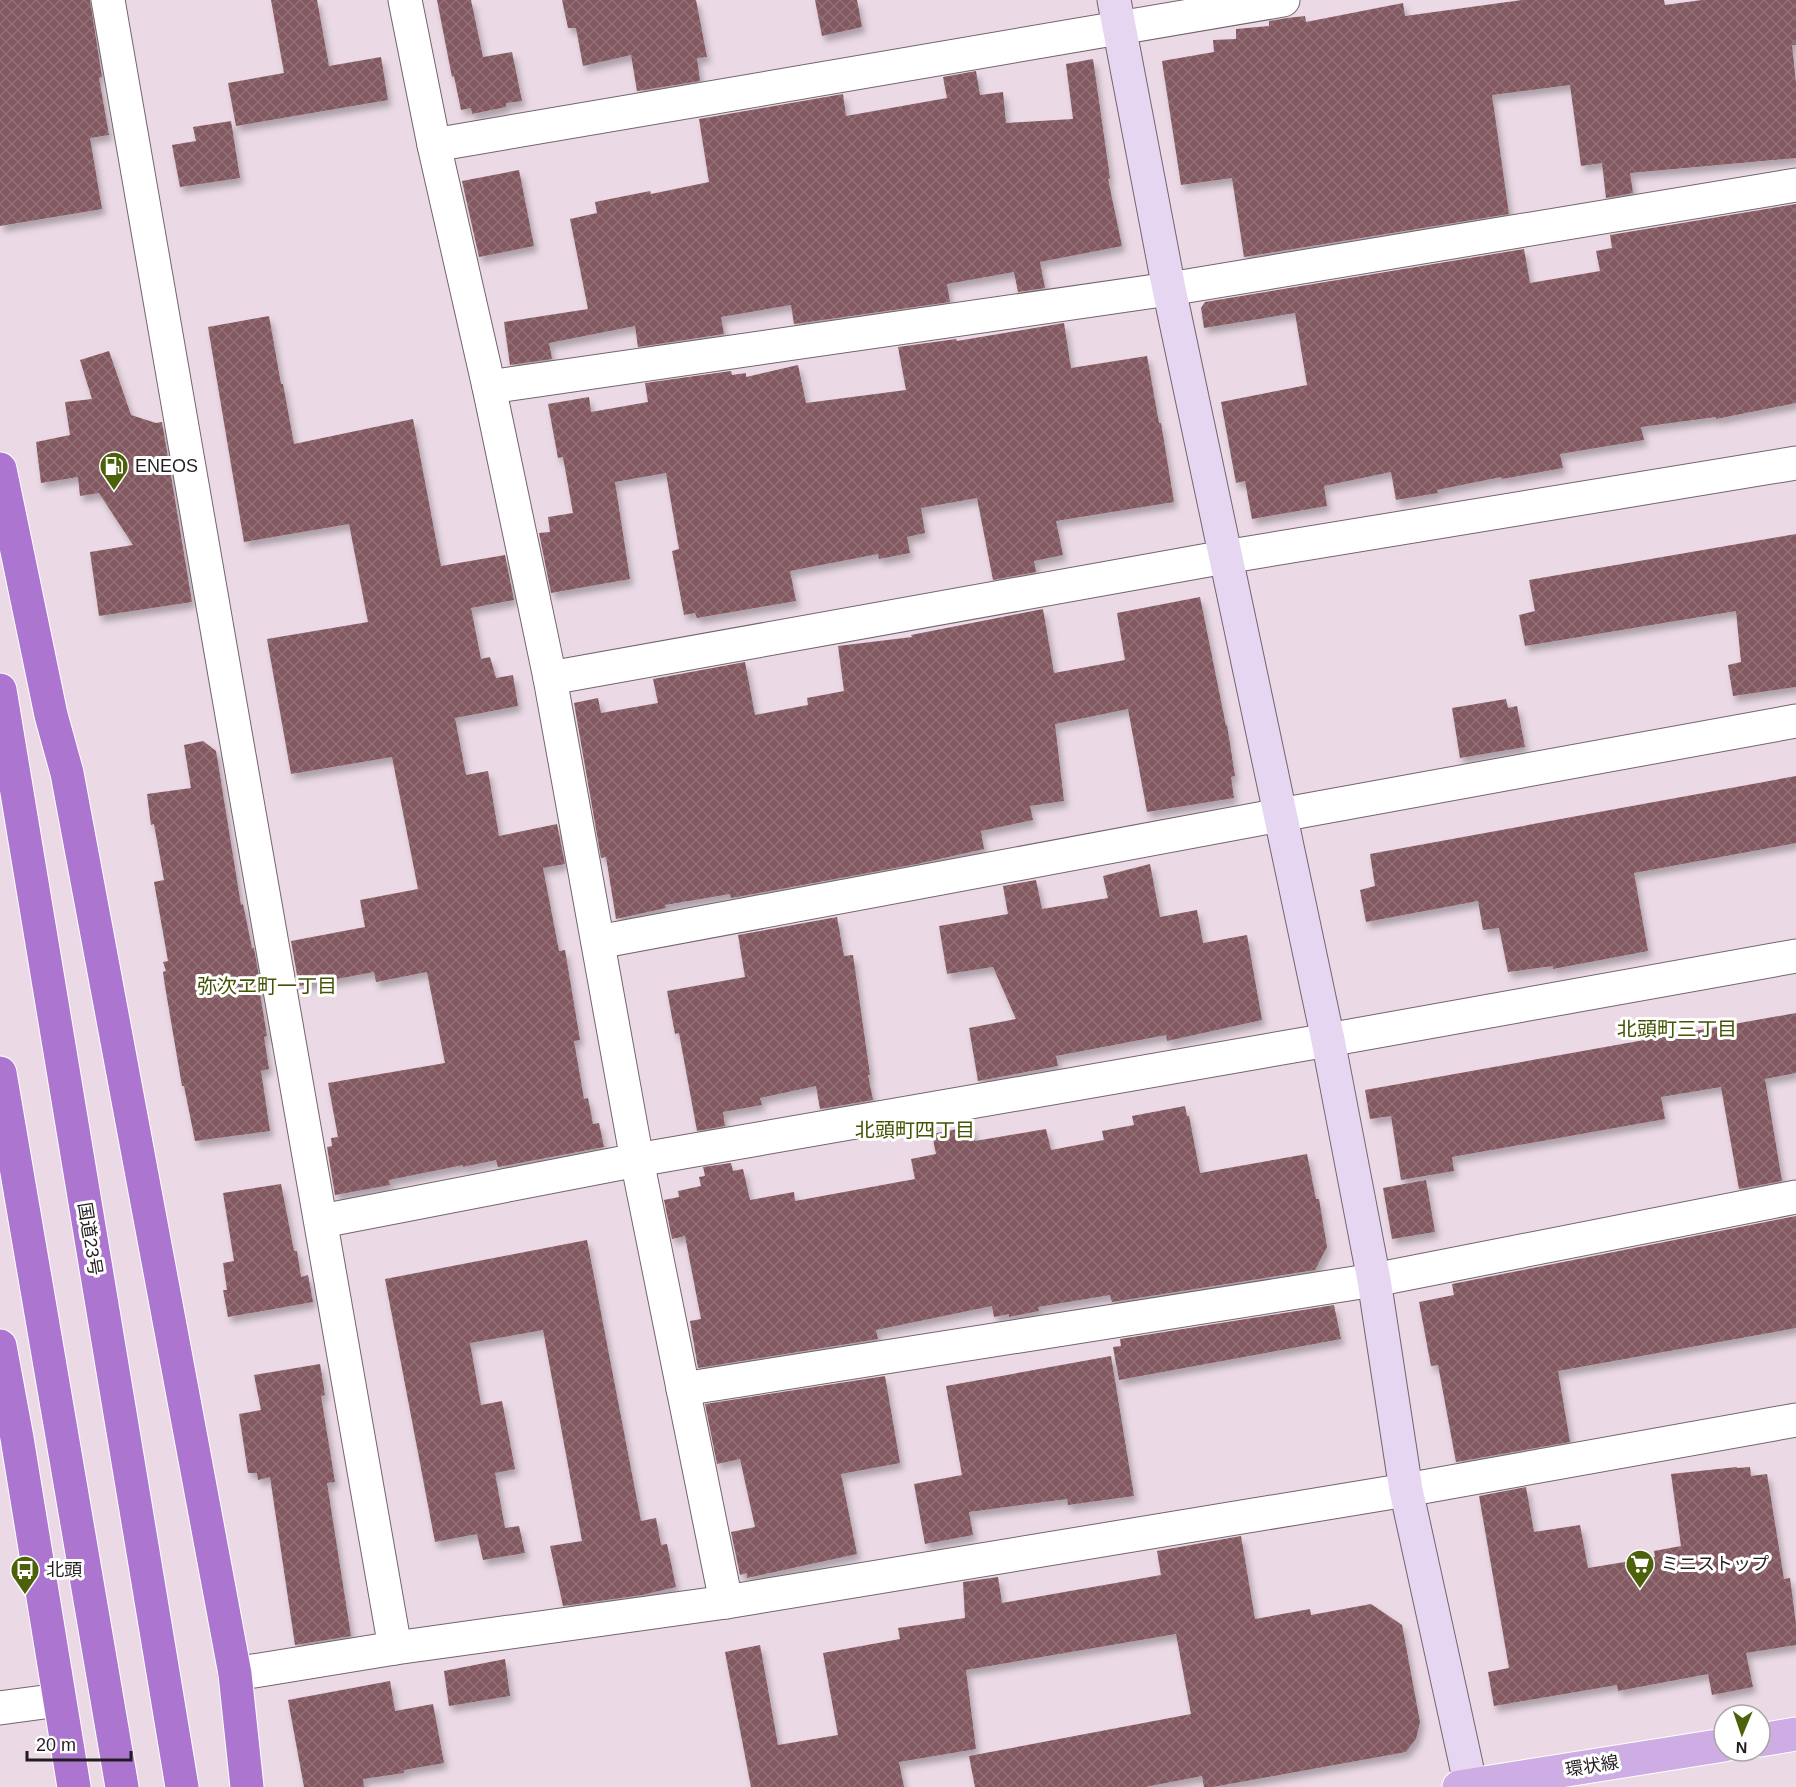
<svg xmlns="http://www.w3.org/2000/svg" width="1796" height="1787" font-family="Arial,'Noto Sans JP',sans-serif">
  <defs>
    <pattern id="building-cross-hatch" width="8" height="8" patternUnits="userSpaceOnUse" patternTransform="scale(1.5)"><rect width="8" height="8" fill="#845860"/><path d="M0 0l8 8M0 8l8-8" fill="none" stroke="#927177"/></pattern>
    <filter id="shadow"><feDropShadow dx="3.5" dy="6" stdDeviation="3" flood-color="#0004"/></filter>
  </defs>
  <rect width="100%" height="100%" fill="#ebdae5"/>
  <g fill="url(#building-cross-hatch)" filter="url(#shadow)">
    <path d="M0,0H90L102,77L99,78L109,135L90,138L102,209L0,226Z"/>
    <path d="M271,0H317L329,66L381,57L388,100L236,126L228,83L284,73Z"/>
    <path d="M437,0H471L483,57L512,52L522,101L506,103V107L472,114L471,108L461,110L454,76L452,77Z"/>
    <path d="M562,0H696L707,57L697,58L700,81L637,91L631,55L583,66L576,28H568Z"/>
    <path d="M815,0H857L862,27L822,36Z"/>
    <path d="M1522,0H1664L1665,5L1702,0H1796V45H1792L1796,83V158L1630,173L1633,193L1606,198L1602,163L1581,166L1570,85L1492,95L1509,214L1244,257L1232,178L1181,185L1162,61L1214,52L1213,40L1236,39V29L1269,26V21L1287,18L1305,16L1306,22L1403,3L1405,16Z"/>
    <path d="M1093,59L1110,178L1108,179L1122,246L1040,262L1045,288L1018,292L1014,272L947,284L950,302L794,324L791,305L721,317L724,334L638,347L635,326L549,343L552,359L510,365L504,322L588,309L570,219L597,213L595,202L650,191L651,194L709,182L699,119L843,94L846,116L947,98L943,77L976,71L980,95L1003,92L1006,123L1073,119L1066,64Z"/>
    <path d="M231,121L240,178L180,187L172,145L196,141L193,127Z"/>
    <path d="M519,170L534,246L479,257L462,181Z"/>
    <path d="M1796,204V403L1716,419V417L1641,427L1644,440L1560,454L1563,468L1502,479L1501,477L1437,490L1438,493L1396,500L1391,472L1324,486L1327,506L1252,519L1245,481L1236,483L1221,402L1307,385L1295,313L1204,328L1201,308L1205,302L1524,249L1530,283L1600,271L1596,251L1612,248L1610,235Z"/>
    <path d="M269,316L281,384H283L294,444L413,419L441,566L505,555L514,600L471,608L481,659L490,657L496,678L513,675L518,706L455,718L466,775L488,771L499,836L557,824L565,864L543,868L559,951L565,950L580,1040L574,1041L584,1099L588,1098L593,1124L599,1123L604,1147L498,1167L496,1160L463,1167V1165L389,1180L390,1185L335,1195L327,1147L332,1146L331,1138L338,1137L328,1083L445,1063L427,972L376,982L374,972L299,986L291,941L365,927L360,900L418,889L392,757L291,774L267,639L368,622L349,524L244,542L208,327Z"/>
    <path d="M1064,323L1071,368L1147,356L1159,423H1161L1174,502L1056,521L1063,555L1034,561L1036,572L993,580L977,498L921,508L925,533L907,537L910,553L879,559L878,554L790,571L796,601L697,618L695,613L684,615L672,551L679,549L666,473L615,482L630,579L551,593L539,533L550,532L548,517L573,513L563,457L558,458L548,404L589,397L591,412L648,402L645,383L731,371L732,375L746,373V377L798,365L806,403L906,390L898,347L956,339L957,341Z"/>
    <path d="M109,351L131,415L156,423L162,422L192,602L99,616L90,552L133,545L99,493L80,496L78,477L41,483L36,442L70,435L65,402L92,399L80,360Z"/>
    <path d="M1796,534V687L1733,696L1728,665L1741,662L1736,611L1525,646L1519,615L1535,611L1529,580Z"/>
    <path d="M1200,597L1226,726L1227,725L1235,776L1231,777L1234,798L1147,812L1128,709L1055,724L1064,801L1030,806L1033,820L981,831L984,849L917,864L731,898L730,894L665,905L666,908L616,919L606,857L601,858L574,703L598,698L601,713L658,703L653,679L745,662L755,715L808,705L807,698L844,691L838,646L912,637L911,635L1043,609L1054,673L1125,660L1117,613Z"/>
    <path d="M1506,699L1508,708L1517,706L1525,747L1460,758L1452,708Z"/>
    <path d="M203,741L216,751L241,905L243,904L252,948H254L262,993L260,994L267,1036L264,1037L269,1069L261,1071L270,1131L195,1141L184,1086H182L165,986L163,972L166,971L163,962L168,961L154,882L164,880L154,824L151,825L147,794L191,788L184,745Z"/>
    <path d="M1796,776V843L1634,873L1648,951L1553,969V966L1508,972L1499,928L1483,930L1478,901L1366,922L1360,890L1375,886L1370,854Z"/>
    <path d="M1150,864L1160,917L1197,910L1203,943L1247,935L1262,1020L1167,1041L1166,1035L1056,1056L1058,1066L978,1081L969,1028L1016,1019L993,967L947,974L939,926L1008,914L1003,886L1036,880L1042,909L1108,898L1103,876Z"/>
    <path d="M837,917L844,956L853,955L870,1075H868L873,1100L820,1109L816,1086L760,1098L762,1105L723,1112L725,1126L697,1131L679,1033L675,1034L667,991L745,977L738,935Z"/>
    <path d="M1796,1013V1073L1765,1079L1782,1181L1739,1189L1721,1087L1661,1097L1665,1119L1452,1157L1454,1171L1401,1180L1391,1116L1370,1119L1365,1090Z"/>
    <path d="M1185,1106L1187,1116H1189L1200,1173L1307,1154L1316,1199H1319L1327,1247L1315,1270L1112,1302L1110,1295L1038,1307L1039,1311L1009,1317V1314L994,1317L992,1306L876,1330L878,1339L698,1368L690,1321L701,1319L685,1236L672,1239L664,1200L679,1197L678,1191L701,1186L699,1177L705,1176L703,1167L731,1163L733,1171L743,1169L750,1200L794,1192L795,1201L915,1179L911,1159L936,1154L932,1134L972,1126L975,1141L1046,1129L1051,1150L1104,1140L1102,1131L1134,1125L1132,1116Z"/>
    <path d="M1426,1180L1435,1232L1392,1239L1383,1188Z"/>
    <path d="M281,1184L294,1251H297L301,1277L308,1275L313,1302L228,1317L223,1290H227L223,1263L234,1261L223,1193Z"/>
    <path d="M1796,1216V1328L1558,1371L1570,1442L1456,1462L1438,1365L1431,1366L1419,1302L1454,1295L1452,1284Z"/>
    <path d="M587,1240L641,1521L656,1518L661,1545L667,1544L676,1587L642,1595L563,1606L550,1546L582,1541L543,1330L470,1343L481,1405L502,1401L515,1469L495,1473L505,1528L519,1526L525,1553L483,1560L477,1534L435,1542L385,1279Z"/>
    <path d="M1334,1305L1341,1339L1119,1380L1113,1347L1121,1346L1120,1339Z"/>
    <path d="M1111,1356L1134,1496L1068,1505L1067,1499L969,1512L973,1535L925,1544L914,1484L962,1475L946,1386Z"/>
    <path d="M320,1364L325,1395L321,1396L335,1482L327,1483L351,1636L295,1645L270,1477L258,1480L257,1473H248L239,1414L261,1410L254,1375Z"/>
    <path d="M885,1376L900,1463L841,1474L857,1554L747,1578V1573L740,1575L731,1532L755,1527L740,1459L717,1464L705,1404Z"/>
    <path d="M1737,1467V1468L1750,1467L1751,1476L1767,1474L1784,1579L1790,1578L1796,1624V1645L1746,1653L1753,1687L1712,1695L1708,1674L1618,1691L1617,1685L1494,1706L1488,1672L1509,1668L1479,1496L1526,1487L1534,1532L1580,1525L1588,1568L1655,1557L1654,1551L1681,1546L1671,1474Z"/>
    <path d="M1241,1536L1255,1619L1310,1609L1311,1615L1371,1604L1402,1625L1420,1722L1416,1739L1406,1752L1213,1787H1204L1202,1776L1145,1787H975L969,1756L1191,1714L1176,1634L966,1670L976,1749L899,1762L904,1787H751L725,1652L760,1645L778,1745L838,1735L823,1653L900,1639L898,1628L965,1618L963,1582L998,1577L1002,1603L1161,1575L1157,1551Z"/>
    <path d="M505,1659L510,1696L449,1706L444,1671Z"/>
    <path d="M390,1681L395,1711L433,1704L444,1763L404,1770V1773L363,1779L364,1787H304L288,1700Z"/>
  </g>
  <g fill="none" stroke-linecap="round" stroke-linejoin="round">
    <g stroke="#72646d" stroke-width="35">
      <g id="street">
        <path d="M108,0C201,550 301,1098 395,1648"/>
        <path d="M405,0L434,145L489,387L550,678L637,1160L726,1602"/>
        <path d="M434,145L1283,0"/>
        <path d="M489,387L1169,289L1796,185"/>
        <path d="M550,678L1225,557L1796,463"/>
        <path d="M598,942L1280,815L1796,721"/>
        <path d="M322,1221L637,1160L1328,1040L1796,956"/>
        <path d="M683,1389L1374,1280L1796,1197"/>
        <path d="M235,1674L395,1648L726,1602L1406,1490L1796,1420"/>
        <path d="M0,1708L59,1700"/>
      </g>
    </g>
    <g stroke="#72646d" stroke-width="35">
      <path id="secondary" d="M1114,0L1169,289L1328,1040L1374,1280L1406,1490L1471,1787"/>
    </g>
    <g stroke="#fff" stroke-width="35">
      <g id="primary">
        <path d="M1760,1740L1796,1734"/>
        <path d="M1459,1787L1724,1745"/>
      </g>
    </g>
    <g stroke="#fff" stroke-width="35">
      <g id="highway">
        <path d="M0,469L51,715L67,773L235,1674L247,1787"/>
        <path d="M0,690L182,1787"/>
        <path d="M0,1073L122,1787"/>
        <path d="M0,1346L17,1438L74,1787"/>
      </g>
    </g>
    <use href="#street" stroke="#fff" stroke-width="33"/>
    <use href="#secondary" stroke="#e6d6f1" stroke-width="33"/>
    <use href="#primary" stroke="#cdade3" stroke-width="33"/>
    <use href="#highway" stroke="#ac76d0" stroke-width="33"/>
  </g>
  <defs>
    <g id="fuel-pin" transform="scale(1.5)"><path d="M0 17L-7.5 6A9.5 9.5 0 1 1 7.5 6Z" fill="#4d610b" stroke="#fff"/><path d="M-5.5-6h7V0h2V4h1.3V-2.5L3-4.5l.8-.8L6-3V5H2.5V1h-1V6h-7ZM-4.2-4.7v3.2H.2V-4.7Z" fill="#fff"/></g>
    <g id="supermarket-pin" transform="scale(1.5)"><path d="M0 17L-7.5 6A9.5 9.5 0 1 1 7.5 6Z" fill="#4d610b" stroke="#fff"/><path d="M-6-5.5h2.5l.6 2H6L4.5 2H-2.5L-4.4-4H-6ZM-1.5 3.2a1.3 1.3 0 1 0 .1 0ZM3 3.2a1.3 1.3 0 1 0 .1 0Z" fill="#fff"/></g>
    <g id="bus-pin" transform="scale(1.5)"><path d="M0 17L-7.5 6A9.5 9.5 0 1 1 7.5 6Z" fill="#4d610b" stroke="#fff"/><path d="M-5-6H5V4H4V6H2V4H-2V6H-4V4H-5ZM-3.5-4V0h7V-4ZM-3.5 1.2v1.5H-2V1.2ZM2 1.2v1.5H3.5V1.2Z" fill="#fff"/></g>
  </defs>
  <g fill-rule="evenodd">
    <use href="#fuel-pin" x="114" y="466"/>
    <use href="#supermarket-pin" x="1640" y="1564"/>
    <use href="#bus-pin" x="25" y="1570"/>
  </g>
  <g text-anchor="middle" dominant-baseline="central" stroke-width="6" stroke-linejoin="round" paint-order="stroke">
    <g font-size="18" fill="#231d21" stroke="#fff" text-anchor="start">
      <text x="135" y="466">ENEOS</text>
      <text x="1661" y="1564">ミニストップ</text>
      <text x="46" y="1570">北頭</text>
    </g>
    <g font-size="18" fill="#231d21" stroke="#fff">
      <text transform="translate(90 1239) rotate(81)">国道23号</text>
      <text transform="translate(1592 1766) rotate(-9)">環状線</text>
    </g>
    <g font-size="20" fill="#425403" stroke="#fff">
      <text x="267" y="986">弥次ヱ町一丁目</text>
      <text x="1677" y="1029">北頭町三丁目</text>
      <text x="915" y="1130">北頭町四丁目</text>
    </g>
  </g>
  <g transform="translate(1742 1733) rotate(182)"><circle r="28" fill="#ffffff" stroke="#a7a5a6" stroke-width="1.5"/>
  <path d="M0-4.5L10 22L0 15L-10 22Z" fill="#4d610b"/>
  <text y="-9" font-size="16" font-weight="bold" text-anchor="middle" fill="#231d21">N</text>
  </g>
  <path d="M27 1751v9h104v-9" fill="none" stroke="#231d21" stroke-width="3"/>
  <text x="36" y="1751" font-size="18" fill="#231d21" stroke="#ffffff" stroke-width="4.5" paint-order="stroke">20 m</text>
</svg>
